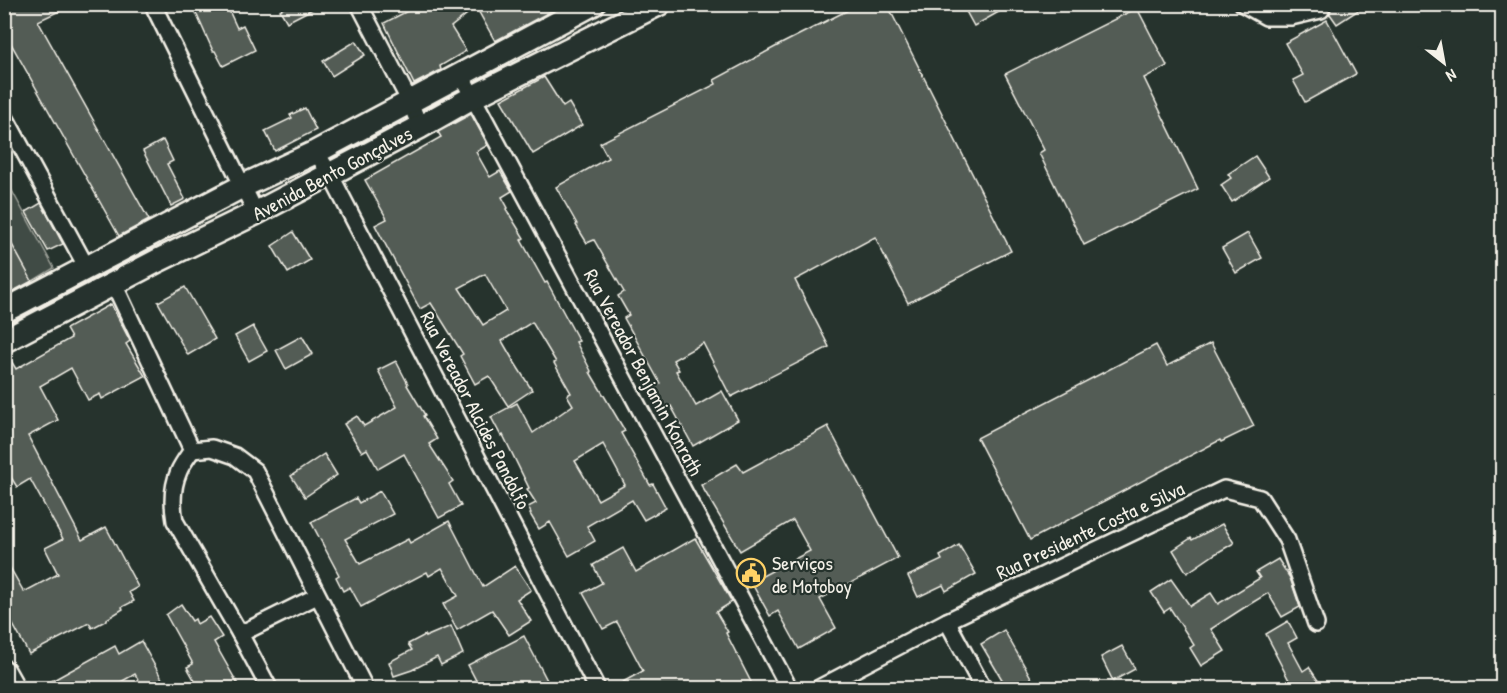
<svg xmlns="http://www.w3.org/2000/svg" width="1507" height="693" font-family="'Patrick Hand',sans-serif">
  <rect width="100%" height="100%" fill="#26332d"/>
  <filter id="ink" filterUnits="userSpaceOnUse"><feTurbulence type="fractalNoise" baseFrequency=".0167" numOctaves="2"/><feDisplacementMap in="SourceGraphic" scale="12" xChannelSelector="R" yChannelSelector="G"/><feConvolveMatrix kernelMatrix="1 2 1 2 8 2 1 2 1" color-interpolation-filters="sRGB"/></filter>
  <g filter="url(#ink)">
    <path fill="#414b45" stroke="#9a9e96" stroke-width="1.5" d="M4,176L54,268L5,298L4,297Z"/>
    <g fill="#525c55" stroke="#f4f1e8" stroke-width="1.5" fill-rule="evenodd">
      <path d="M4,4H74L38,21L149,220L119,236L4,31Z"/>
      <path d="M192,4H226L237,28L243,25L255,50L223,66L215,51H213Z"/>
      <path d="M290,4H322L287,22L280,10Z"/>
      <path d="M421,4H502L506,11L517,4H552L555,9L495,41L476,7L451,27L466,51L440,66L441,70L414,84L384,23Z"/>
      <path d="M860,4H887L1011,251L908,303L875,237L795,280L829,347L731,397L703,343L673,360L679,370L676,371L696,406L722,391L738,420L693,446L671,406L666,408L654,387L660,383L624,318L629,315L618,296L624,292L594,240L587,243L576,225L577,224L556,187L608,158L600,143L716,84L714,80L779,45Z"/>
      <path d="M962,4H1013L974,26Z"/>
      <path d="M1329,4H1368L1337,24L1330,14L1331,8Z"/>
      <path d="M1137,8L1167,66L1144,78L1198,189L1084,245L1039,153L1044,150L1005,74Z"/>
      <path d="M1327,20L1356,74L1305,102L1293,80L1303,75L1285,43Z"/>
      <path d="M356,41L365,55L332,76L323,61Z"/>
      <path d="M544,77L563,107L569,103L582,125L533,154L501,100Z"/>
      <path d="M305,108L316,130L275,151L265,131L292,118L290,115Z"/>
      <path d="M471,114L488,145L476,152L490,177L500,171L512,191L502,197L508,208L506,209L524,238L521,240L545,283L547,282L579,341L576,342L591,371L590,372L625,431L621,433L650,485L653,484L666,508L644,520L632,500L587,526L595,541L569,556L550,522L539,529L530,514L531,513L528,507L536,503L527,489L529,488L503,435L501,436L491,417L517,403L533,433L573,405L567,395L571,393L554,363L556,362L532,322L502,341L513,360L532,390L508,406L489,376L475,384L460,356L463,354L431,303L420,309L375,225L387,219L365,180L441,137L438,132ZM485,274L506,311L483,325L459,288ZM603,444L625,485L598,500L575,461Z"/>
      <path d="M163,140L173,161L167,164L185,199L171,206L143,151Z"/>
      <path d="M1255,156L1269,177L1232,202L1221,185L1231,178L1228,174Z"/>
      <path d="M41,203L63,244L48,251L26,212Z"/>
      <path d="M4,230L32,281L4,296Z"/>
      <path d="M293,232L310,260L288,273L272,246Z"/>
      <path d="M1248,233L1262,258L1236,273L1222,248Z"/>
      <path d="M185,287L215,339L188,355L158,302Z"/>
      <path d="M111,304L130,341L126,344L145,376L102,399L100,394L88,400L71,368L40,386L58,420L28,436L82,540L106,527L138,587L129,592L134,601L122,607L123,609L107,619V620L92,628L89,623L29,654L4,608V557L24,592L58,574L45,548L63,539L30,479L17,487L4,466V354H7L16,369L71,338L66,329Z"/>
      <path d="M253,326L267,351L249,361L235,336Z"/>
      <path d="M302,336L313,354L286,369L276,350Z"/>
      <path d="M1211,343L1254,426L1221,442L1220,440L1030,540L977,438L1156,345L1167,366Z"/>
      <path d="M396,361L408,384L407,385L425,415L423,416L437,439L429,444L453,481L449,484L461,506L439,518L404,454L378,469L367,449L362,452L344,424L357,416L364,426L397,407L378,370Z"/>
      <path d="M828,426L898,558L820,599L836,628L799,649L778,611L770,616L751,582L810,551L793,520L740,551L701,485L737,464L743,472Z"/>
      <path d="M324,454L337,475L305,497L291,476Z"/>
      <path d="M380,491L393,514L345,539L360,564L408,539L410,543L449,521L483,587L515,566L531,590L517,599L531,621L509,635L492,610L457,630L443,604L458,596L442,568L429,576L427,572L361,607L350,587L343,591L336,577L339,575L311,522L356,498L359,503Z"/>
      <path d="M1222,524L1234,543L1215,554L1187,573L1173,550L1191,538L1192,540Z"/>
      <path d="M695,538L732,602L716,612L728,632L726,633L754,688H612L643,671L617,622L603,629L583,593L602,583L593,565L623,548L636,572Z"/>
      <path d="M959,545L976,574L946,591L943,585L918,597L908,576L942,560L940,556Z"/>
      <path d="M1278,559L1290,578L1300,607L1282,617L1268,593L1242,609L1211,629L1225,651L1201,666L1190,648L1194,645L1170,608L1164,612L1151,592L1171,579L1190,606L1211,593L1218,604L1260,578L1256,572Z"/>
      <path d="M181,604L192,621L195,619L197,624L209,617L222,637L214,642L240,688H199L187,667L193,664L166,615Z"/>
      <path d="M1288,621L1297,638L1288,643L1303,671L1309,667L1323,688H1293L1275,653H1276L1266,634Z"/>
      <path d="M451,626L463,654L441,665L437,657L412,670L394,676L389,662L412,650L408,644L425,635V637Z"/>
      <path d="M1004,630L1037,688H1007L981,644Z"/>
      <path d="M524,636L551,688H480L468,665Z"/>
      <path d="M141,641L167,688H143L135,674L110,688H39L115,646L119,654Z"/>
      <path d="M1122,646L1135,669L1113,681L1101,657Z"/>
    </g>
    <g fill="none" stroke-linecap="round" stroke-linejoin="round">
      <g stroke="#f4f1e8" stroke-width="20">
        <g id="street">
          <path d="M359,4L410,102L420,127"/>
          <path d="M1243,4L1266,17H1291L1321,10"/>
          <path d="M155,9L256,213"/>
          <path d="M461,75L789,688"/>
          <path d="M4,115L87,268"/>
          <path d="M316,152L330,174L597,688"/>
          <path d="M114,284L192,450L212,448L235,456L255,471L365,688"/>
          <path d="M192,450C188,456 182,464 179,471C172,487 172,505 175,521L240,634L269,688"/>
          <path d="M947,621L983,688"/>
          <path d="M240,634L317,596"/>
          <path d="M819,688L947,621L1224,489L1260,498L1287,540L1316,624"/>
        </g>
      </g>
      <g stroke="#f4f1e8" stroke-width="27">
        <g id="secondary">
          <path d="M4,311L243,186L316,152L593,4"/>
          <path d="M4,341L157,261L256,213L420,127L473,97L659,4"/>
          <path d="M4,672L13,688"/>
        </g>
      </g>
      <use href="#street" stroke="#26332d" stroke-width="15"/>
      <use href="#secondary" stroke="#26332d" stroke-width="22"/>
    </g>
  </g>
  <defs>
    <g id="civic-ring" transform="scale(1.5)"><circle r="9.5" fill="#26332d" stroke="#ffd166" stroke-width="1.5"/><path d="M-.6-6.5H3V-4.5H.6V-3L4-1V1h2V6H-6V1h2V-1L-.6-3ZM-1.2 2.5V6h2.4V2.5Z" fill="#ffd166"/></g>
  </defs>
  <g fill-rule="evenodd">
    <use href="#civic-ring" x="751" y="573"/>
  </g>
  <g text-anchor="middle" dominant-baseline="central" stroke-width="4.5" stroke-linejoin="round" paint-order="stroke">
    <g font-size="20" fill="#f4f1e8" stroke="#26332d">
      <text transform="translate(332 173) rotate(-28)">Avenida Bento Gonçalves</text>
      <text transform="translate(644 372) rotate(62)">Rua Vereador Benjamin Konrath</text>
      <text transform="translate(476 410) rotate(63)">Rua Vereador Alcides Pandolfo</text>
      <text transform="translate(1090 530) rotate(-25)">Rua Presidente Costa e Silva</text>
    </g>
    <g font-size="20" fill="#f4f1e8" stroke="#26332d" text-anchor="start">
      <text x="772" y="562">Serviços<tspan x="772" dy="23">de Motoboy</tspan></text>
    </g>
  </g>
  <rect width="1507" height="693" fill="none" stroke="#26332d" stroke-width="24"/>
  <rect x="12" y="12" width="1483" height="669" fill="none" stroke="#f4f1e8" stroke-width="2" filter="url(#ink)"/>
  <g transform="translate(1444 63) rotate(149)" stroke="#26332d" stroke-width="4.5" paint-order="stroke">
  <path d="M0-4.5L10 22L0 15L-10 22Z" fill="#f4f1e8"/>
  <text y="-9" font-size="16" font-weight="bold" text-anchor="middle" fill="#f4f1e8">N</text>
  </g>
</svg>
